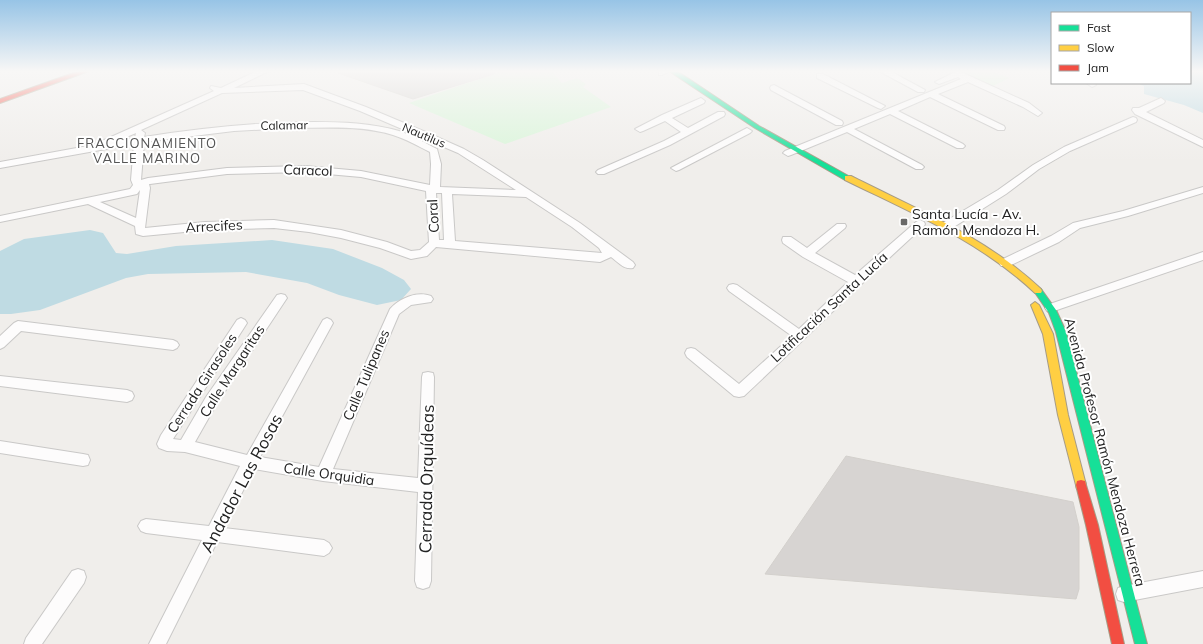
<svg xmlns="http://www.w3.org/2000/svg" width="1203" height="644" font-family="Mulish,sans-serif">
  <rect width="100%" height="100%" fill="#f0eeeb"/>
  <g fill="#daf5da">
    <path d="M503,71H551L562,83L577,78L586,84L583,87L611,107L505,144L409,103Z"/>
    <path d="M955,71H992L1009,78L993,86Z"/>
  </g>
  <g fill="#bfdbe3">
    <path d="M1190,71H1203V113L1184,105L1144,94V86L1137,83H1190Z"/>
    <path d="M90,230L103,233L116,253L127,254L176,246L272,240L333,249L382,268L404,280L411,289L401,300L377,305L339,295L307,283L246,272L148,274L126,278L40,310L11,314H0V251L24,239Z"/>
  </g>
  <g fill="#d7d4d2" stroke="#d3d0cc">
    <path d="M338,71H494V74L413,99L338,73Z"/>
    <path d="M846,456L1073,502L1079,527V589L1076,599L765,574Z"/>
  </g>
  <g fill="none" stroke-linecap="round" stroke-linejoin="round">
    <g stroke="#c9c8c7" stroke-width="2">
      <g id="street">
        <path d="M257,71H269L234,88L304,84L366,107L428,133L464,149L483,160L580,223L633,262L635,265L633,268C624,270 618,262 611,257L600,262L436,247L427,256L411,259L380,248L341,238L309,232L274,228L205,230L143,236L136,234L135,226L88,204L0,222V216L130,189L133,185L131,180L134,144L0,168V162L93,145L214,91L210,88L211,86L221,88ZM303,90L360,111L458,153L516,190L440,187L441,164L437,149C425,143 412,135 399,131C371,123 343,122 314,122C257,122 201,128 144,137L145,133L141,130L222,93ZM292,128C325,128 361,125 393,135C406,139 418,146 430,152L431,164L430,185L361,171L305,166L227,168L148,178L141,180L144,142L234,131ZM136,133L135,138L117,141ZM305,172L361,177L426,191L429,242L420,250L411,251L387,242L341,230L274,220L205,222L145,228L150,188L149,184H150L227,174ZM140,190L136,218L100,202L137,194ZM436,193H442L444,240H439ZM452,194L526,197L572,227L599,248L602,253L455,241Z"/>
        <path d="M659,71H670L662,75H659Z"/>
        <path d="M879,71H890L925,90L924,92H918Z"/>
        <path d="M955,72H961L1029,103L1042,113L1038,116L1023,107L968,82L938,94L1004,126L1005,128L1004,130H998L930,97L898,111L963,144L965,146L963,148H957L890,114L854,129L922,165L924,167L922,169H916L847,132L791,155L788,156L783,153L785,151L961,79L958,77L939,84L935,82Z"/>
        <path d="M817,74H823L885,106L881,109L878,108L817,78Z"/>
        <path d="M1086,83H1095L1096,85L1092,87Z"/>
        <path d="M774,85L842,121L843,123L842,125H836L771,90L770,88L771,86Z"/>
        <path d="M701,98L705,101L704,103L672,118L688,128L718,112H724L725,114L724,116L670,145L604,174H598L596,172L598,170L664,141L681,132L665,121L643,131L640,132L635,129L662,115Z"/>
        <path d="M1161,98L1165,101L1164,103L1146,112L1203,140V147L1135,114L1132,110L1133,108H1139Z"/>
        <path d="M1133,117L1136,118L1137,120L1136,122L1070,151L1039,169L1006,194L949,230H941L940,227L941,224L998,190L1033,165L1064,147Z"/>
        <path d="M747,128L752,131L750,133L679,170L676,171L671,168Z"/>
        <path d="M1203,187V193L1128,216L1080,228L1059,242L1009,266H1001L999,263L1001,260L1051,236L1073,223L1123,211Z"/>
        <path d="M920,220L924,222L925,224L924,226C862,282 804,340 744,396L739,397L734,396L687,357L685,353L687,349L691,348L695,349L739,384L792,336L729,291L727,288L729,285L733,284L737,285L799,329L848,282L803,257L783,243L782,240L783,237H791L807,248L837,224H845L846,226L845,228L815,253L855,275L916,222Z"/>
        <path d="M1203,252V260L1051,312L1047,311L1045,308L1047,305Z"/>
        <path d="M281,294L285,295L287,298L285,301L216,405L195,442L247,455L323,320L327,318L331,320L333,323L260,457L319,467L390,309C400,298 417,291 431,296L433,299L431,302L411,305L399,314L333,469L418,478L422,377L423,373L428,372L433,373L434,377L431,581L429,587L423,589L417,587L415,581L418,492L323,481L254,469L224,528L324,540L329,543L332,548L329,553L324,556L217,542L166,644H149L202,540L146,533L141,531L138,526L141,521L146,519L209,526L240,466L185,452L167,451L159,448L157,444L161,435L237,320L241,318L245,320L247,323L173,439L181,440L206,397L277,295Z"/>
        <path d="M18,321L173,340L177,342L179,345L177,348L173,350L21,331L4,347L0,349V336L14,323Z"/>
        <path d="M0,376L127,390L132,392L134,396L132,400L127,402L0,386Z"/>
        <path d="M0,441L83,454L88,455L90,460L88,465L83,466L0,453Z"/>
        <path d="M78,569L84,571L86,577L84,583L42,644H24L26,638L72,571Z"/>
        <path d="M1203,571V587L1124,602L1118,600L1116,594L1118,588L1124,586Z"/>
      </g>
    </g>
    <g stroke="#a79c86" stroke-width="2">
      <g id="fast">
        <path d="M669,71H677L759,126L852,178L851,180H845L755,128Z"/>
        <path d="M1038,288L1041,289L1056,310L1066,332L1147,644H1135L1056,332L1049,313L1034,291Z"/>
      </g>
    </g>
    <g stroke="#a79c86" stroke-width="2">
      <g id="slow">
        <path d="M845,176H851C918,210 986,237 1041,289L1042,291L1041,293H1035C980,241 912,213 845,180Z"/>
        <path d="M1035,302L1039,305L1053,334L1068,415L1086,485L1085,489L1081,490L1077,489L1076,485L1058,415L1043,334L1031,305Z"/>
      </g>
    </g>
    <g stroke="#a79c86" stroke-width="2">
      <g id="jam">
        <path d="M79,71H89L0,103V99Z"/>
        <path d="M1081,480L1085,481L1086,485L1098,525L1124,644H1112L1086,525L1076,485L1077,481Z"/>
      </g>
    </g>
    <use href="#street" fill="#fdfcfc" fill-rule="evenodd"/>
    <use href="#fast" fill="#16e098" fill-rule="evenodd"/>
    <use href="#slow" fill="#ffcf43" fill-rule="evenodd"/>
    <use href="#jam" fill="#f24e42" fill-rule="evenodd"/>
  </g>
  <linearGradient id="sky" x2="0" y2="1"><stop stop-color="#97c4e6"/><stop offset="0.44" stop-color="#f8f7f6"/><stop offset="1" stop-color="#f8f7f6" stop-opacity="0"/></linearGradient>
  <rect width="1203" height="162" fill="url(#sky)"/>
  <rect fill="#6a6968" stroke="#fff" stroke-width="1.5" x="900" y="218" width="8" height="8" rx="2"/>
  <g text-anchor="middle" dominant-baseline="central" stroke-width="4" stroke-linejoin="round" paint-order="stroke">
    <g font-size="12" fill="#222" stroke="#fff">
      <text transform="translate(284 125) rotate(-1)">Calamar</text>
      <text transform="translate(424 135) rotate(23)">Nautilus</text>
    </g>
    <g font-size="13" letter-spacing="1" fill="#555" stroke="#fff">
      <text x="147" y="143">FRACCIONAMIENTO<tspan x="147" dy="15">VALLE MARINO</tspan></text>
    </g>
    <g font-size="14" fill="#222" stroke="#fff">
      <text transform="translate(308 170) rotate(2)">Caracol</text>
      <text transform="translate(433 216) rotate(-93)">Coral</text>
      <text transform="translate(214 226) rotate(-3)">Arrecifes</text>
      <text transform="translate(829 307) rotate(-43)">Lotificación Santa Lucía</text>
      <text transform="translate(232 371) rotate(-57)">Calle Margaritas</text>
      <text transform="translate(366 375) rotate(-67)">Calle Tulipanes</text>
      <text transform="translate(202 383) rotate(-57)">Cerrada Girasoles</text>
      <text transform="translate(1105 452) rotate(75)">Avenida Profesor Ramón Mendoza Herrera</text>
      <text transform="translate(329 474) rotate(8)">Calle Orquidia</text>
    </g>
    <g font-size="14" fill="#222" stroke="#fff" text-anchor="start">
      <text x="912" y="214">Santa Lucía - Av.<tspan x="912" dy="16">Ramón Mendoza H.</tspan></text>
    </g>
    <g font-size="17" fill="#222" stroke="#fff">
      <text transform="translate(426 479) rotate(-89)">Cerrada Orquídeas</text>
      <text transform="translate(241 483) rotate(-62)">Andador Las Rosas</text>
    </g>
  </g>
  <rect x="1051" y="12" width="140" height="72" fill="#ffffff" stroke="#a7a7a7"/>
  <rect x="1059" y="25" width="20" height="6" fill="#16e098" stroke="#a7a7a7"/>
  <text x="1087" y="32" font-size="12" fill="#222222">Fast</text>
  <rect x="1059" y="45" width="20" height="6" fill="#ffcf43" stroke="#a7a7a7"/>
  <text x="1087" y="52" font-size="12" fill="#222222">Slow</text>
  <rect x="1059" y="65" width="20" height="6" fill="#f24e42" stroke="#a7a7a7"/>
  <text x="1087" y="72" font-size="12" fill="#222222">Jam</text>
</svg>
